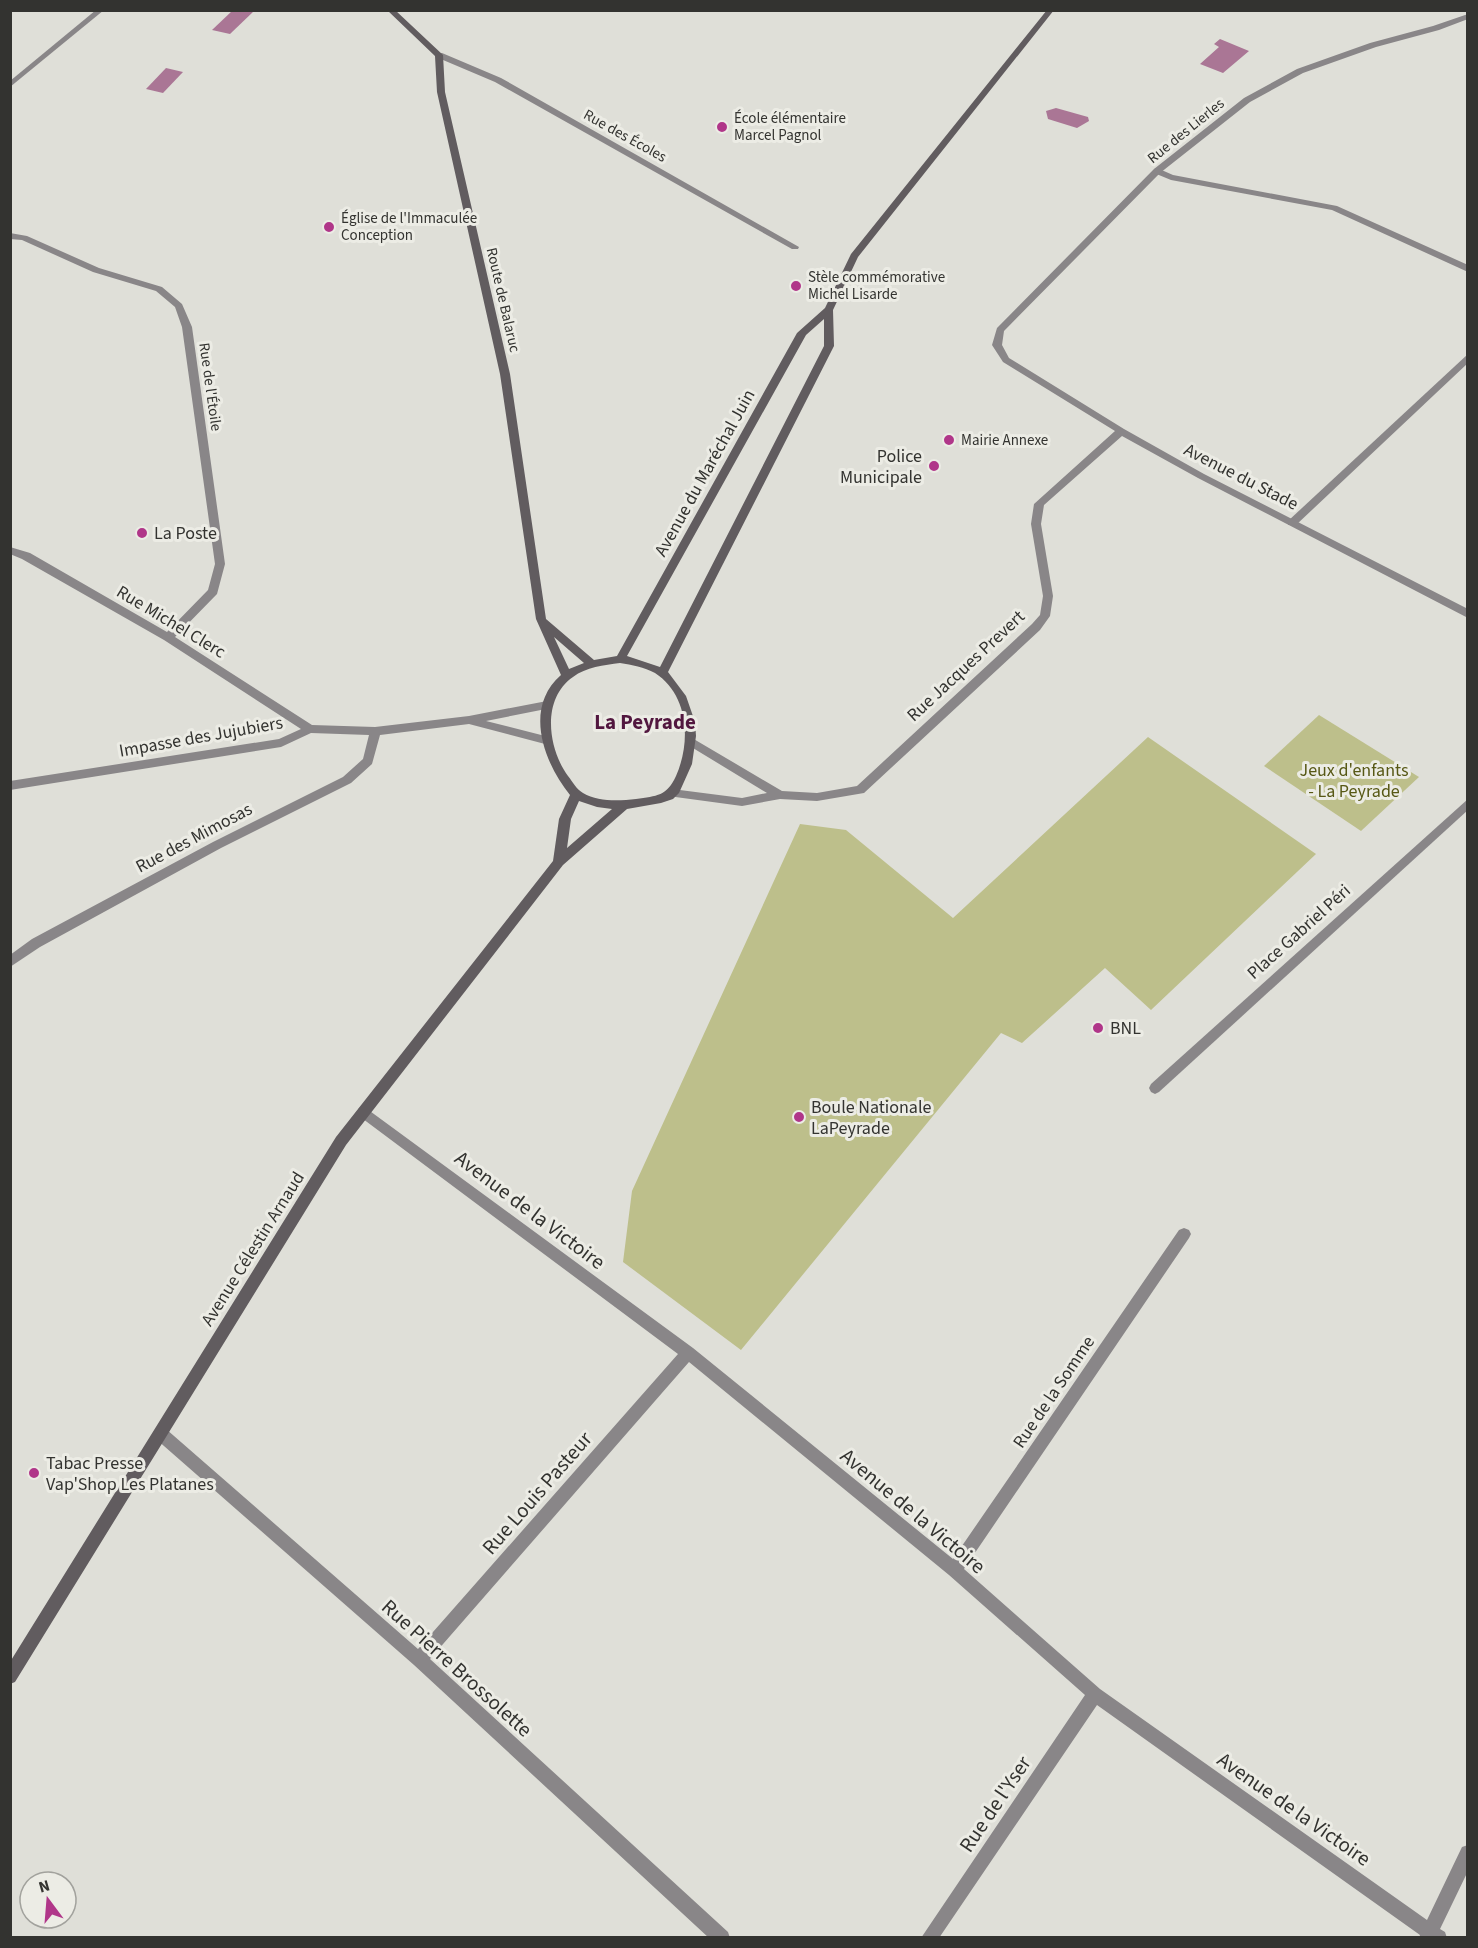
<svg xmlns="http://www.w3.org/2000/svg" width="1478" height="1948" font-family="'Source Sans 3',sans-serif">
  <rect width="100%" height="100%" fill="#dfdfd8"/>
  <g fill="#bdbf8b">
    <path d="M1319,715L1419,777L1361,831L1264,766Z"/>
    <path d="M1148,737L1316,854L1151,1010L1105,968L1022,1043L1001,1033L741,1350L623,1262L632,1191L800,824L846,830L953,918Z"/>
  </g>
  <g fill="#aa7695">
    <path d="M232,11H254L230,34L212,30Z"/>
    <path d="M1220,39L1249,51L1223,73L1200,64L1219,47L1214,44Z"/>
    <path d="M166,68L183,72L163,93L146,89Z"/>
    <path d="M1056,108L1088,117L1089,121L1077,128L1048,119L1046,111Z"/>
  </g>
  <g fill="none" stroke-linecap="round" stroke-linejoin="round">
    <g fill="#898688" fill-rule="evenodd">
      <path d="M1157,168L1173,175L1337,206L1468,265V272L1332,210L1171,180L1154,173V169Z"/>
      <path d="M1468,354V363L1296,525H1288V521Z"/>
      <path d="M1468,799V810L1159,1092L1155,1094L1151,1092L1149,1088L1151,1084Z"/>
    </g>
    <g fill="#898688" fill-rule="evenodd">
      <path d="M96,10H104L10,87V81Z"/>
      <path d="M1468,14V19L1439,30L1376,47L1303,73L1250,102L1160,173L1004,331L1002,345L1009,358L1124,429L1204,474L1468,609V618L1198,478L1122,436L1044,505L1041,524L1053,596L1050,616L1040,630L864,793L817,801L780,799L742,806L668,796L666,793L668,790L672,789L742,798L767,793L688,745L687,742L688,739L692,738L782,791L817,793L857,786L1032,624L1040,615L1043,596L1031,524L1034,504L1115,431L1003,362L992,345L997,328L1154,169L1244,98L1297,69L1370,43L1433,26Z"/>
      <path d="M436,53H442L501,78L799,247L798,249H792L495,82L436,57Z"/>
      <path d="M10,233L27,236L99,268L162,287L182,304L192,327L225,564L217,594L175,637L312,725L375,727L469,716L547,701L552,705L551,708L486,721L549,737L550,740L549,743L545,744L469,724L380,735L372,764L351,783L221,848L40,947L10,967V955L32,939L213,842L343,777L363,759L369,735L311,733L281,747L10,790V781L279,739L301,729L164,640L22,559L10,554V547L30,553L167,632L208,590L215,564L182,327L175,307L156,291L93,272L22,240L10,239Z"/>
      <path d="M363,1106L693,1348L953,1559L1179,1230L1184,1228L1189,1230L1191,1234L1189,1238L964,1569L1100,1689L1427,1920L1462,1847L1468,1845V1871L1440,1929L1445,1932L1447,1938H1419L1420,1935L1097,1705L939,1938H921L1085,1695L949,1575L689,1362L430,1659L728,1932L730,1938H709L414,1665L156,1439L154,1434L156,1429L161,1427L166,1429L418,1649L678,1354L359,1116L357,1112L359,1108Z"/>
    </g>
    <path fill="#615c5f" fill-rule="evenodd" d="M387,10H395L443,55L445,92L510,374L546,619L594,660L617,656L797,333L825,308L851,254L1047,10H1054L858,257L833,310L834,346L668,672L686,696L695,722L696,736L692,764L679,793L673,799L661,803L627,809L563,865L346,1145L15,1682L10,1684V1662L336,1137L553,861L559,819L570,795C544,763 523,708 561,675L536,619L500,374L437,92L435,56ZM824,319V346L660,667L627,656L806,335ZM554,637L584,663L569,669ZM620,663C632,665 644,667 655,673C689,695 691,742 676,776C667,796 657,796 636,799C619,801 598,802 583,793C576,789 573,782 568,776C548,749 541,699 573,677C586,667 604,665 620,663ZM579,801L597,807L612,809L567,848L571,819Z"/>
  </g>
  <g fill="#b03689" stroke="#ecece5" stroke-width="2">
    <circle cx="722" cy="127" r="6"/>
    <circle cx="329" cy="227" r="6"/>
    <circle cx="796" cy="286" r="6"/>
    <circle cx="949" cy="440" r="6"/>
    <circle cx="934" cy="466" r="6"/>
    <circle cx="142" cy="533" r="6"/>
    <circle cx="1098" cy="1028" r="6"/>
    <circle cx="799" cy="1117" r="6"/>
    <circle cx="34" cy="1473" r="6"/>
  </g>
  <g text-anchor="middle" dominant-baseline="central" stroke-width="6" stroke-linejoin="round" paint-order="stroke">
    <g font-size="15" fill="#333330" stroke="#ecece5" text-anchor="start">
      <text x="734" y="118">École élémentaire<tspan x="734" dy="17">Marcel Pagnol</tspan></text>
      <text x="341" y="218">Église de l'Immaculée<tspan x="341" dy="17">Conception</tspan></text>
      <text x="808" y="277">Stèle commémorative<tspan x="808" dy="17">Michel Lisarde</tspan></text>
      <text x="961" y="440">Mairie Annexe</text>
    </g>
    <g font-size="15" fill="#333330" stroke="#ecece5">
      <text transform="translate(1186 131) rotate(-39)">Rue des Lierles</text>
      <text transform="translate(625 136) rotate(29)">Rue des Écoles</text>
      <text transform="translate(503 300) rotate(77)">Route de Balaruc</text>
      <text transform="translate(210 387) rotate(82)">Rue de l'Étoile</text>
    </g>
    <g font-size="18" fill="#333330" stroke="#ecece5" text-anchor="start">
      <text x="922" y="456" text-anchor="end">Police<tspan x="922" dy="21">Municipale</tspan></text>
      <text x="154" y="533">La Poste</text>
      <text x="1110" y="1028">BNL</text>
      <text x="811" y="1107">Boule Nationale<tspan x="811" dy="21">LaPeyrade</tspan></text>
      <text x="46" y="1463">Tabac Presse<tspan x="46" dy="21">Vap'Shop Les Platanes</tspan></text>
    </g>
    <g font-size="18" fill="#333330" stroke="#ecece5">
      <text transform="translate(705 473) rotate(-61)">Avenue du Maréchal Juin</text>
      <text transform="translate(1241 477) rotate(27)">Avenue du Stade</text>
      <text transform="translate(171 622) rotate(31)">Rue Michel Clerc</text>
      <text transform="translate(966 666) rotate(-43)">Rue Jacques Prevert</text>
      <text transform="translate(201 737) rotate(-10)">Impasse des Jujubiers</text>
      <text transform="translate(194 838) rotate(-28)">Rue des Mimosas</text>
      <text transform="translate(1299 932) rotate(-42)">Place Gabriel Péri</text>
      <text transform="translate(253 1249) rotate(-58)">Avenue Célestin Arnaud</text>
      <text transform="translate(1054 1392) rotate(-56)">Rue de la Somme</text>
    </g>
    <g font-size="18" fill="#575815" stroke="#ecece5">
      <text x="1354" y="770">Jeux d'enfants<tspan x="1354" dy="21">- La Peyrade</tspan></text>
    </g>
    <g font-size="21" font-weight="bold" fill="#52173f" stroke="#ecece5">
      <text x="645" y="722">La Peyrade</text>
    </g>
    <g font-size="21" fill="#333330" stroke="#ecece5">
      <text transform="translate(530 1210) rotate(37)">Avenue de la Victoire</text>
      <text transform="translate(537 1493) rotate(-49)">Rue Louis Pasteur</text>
      <text transform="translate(913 1511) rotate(40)">Avenue de la Victoire</text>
      <text transform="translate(457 1668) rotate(42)">Rue Pierre Brossolette</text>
      <text transform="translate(995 1804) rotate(-56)">Rue de l'Yser</text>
      <text transform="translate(1294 1809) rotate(35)">Avenue de la Victoire</text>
    </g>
  </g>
  <rect width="1478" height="1948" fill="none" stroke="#333330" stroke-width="24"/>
  <g transform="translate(48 1900) rotate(344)"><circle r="28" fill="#ecece5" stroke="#a2a29d" stroke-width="1.5"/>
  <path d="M0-4.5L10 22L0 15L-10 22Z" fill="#b03689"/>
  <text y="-9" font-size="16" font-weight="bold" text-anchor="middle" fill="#333330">N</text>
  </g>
</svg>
